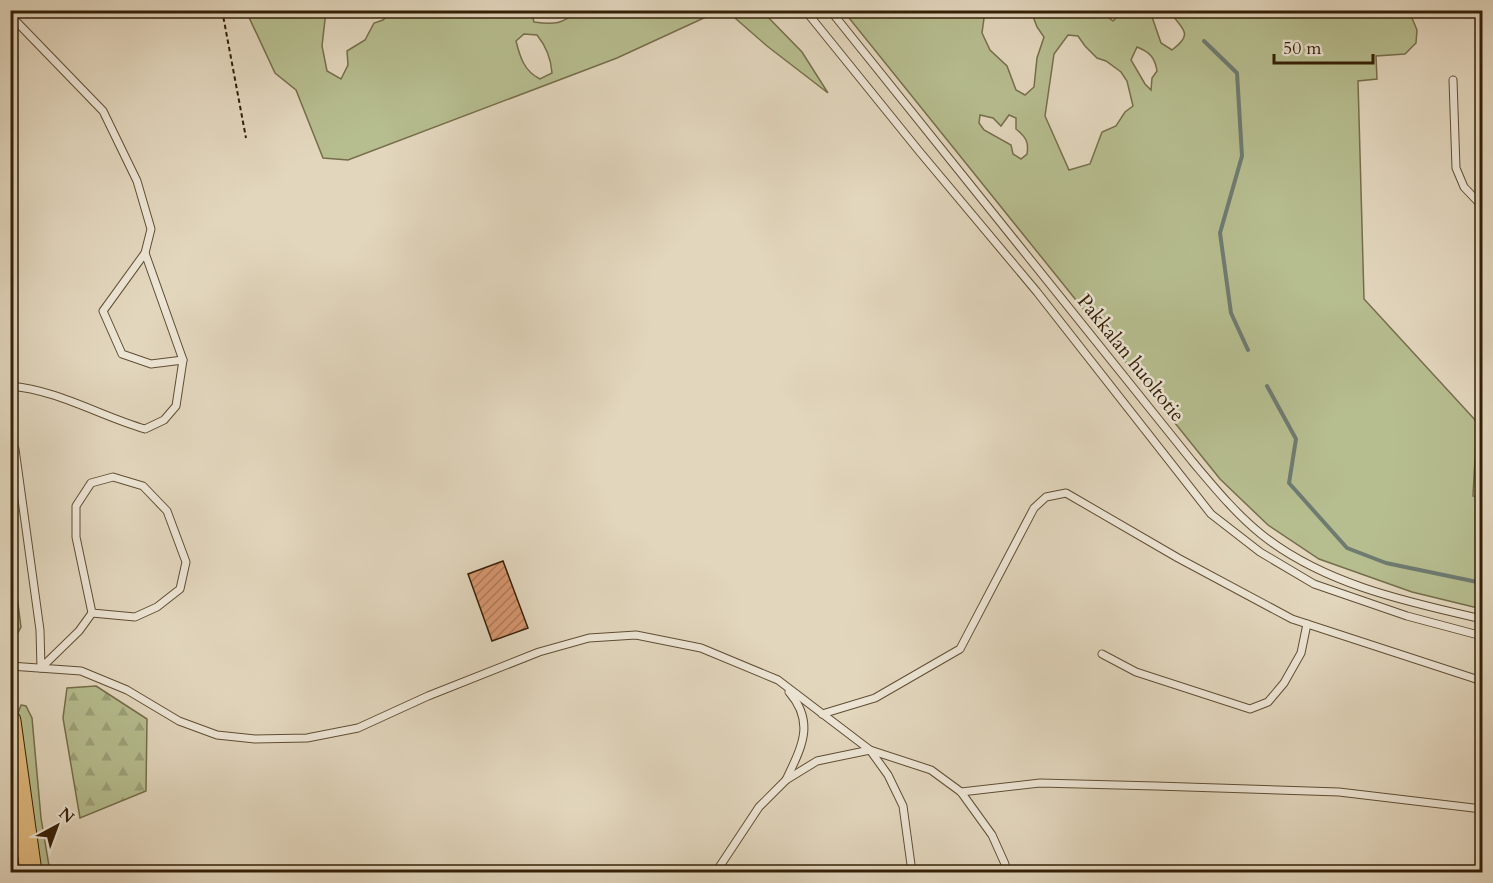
<svg xmlns="http://www.w3.org/2000/svg" width="1493" height="883" font-family="Cardo,serif">
  <defs>
    <pattern id="forest-firs" width="22" height="20" patternUnits="userSpaceOnUse" patternTransform="scale(1.5)"><rect width="22" height="20" fill="#b6bd8f"/><path d="M5 1l3.5 6h-7zM16 11l3.5 6h-7z" fill="#9da27a"/></pattern>
    <pattern id="building-hatch" width="6" height="6" patternUnits="userSpaceOnUse" patternTransform="scale(1.5)"><rect width="6" height="6" fill="#d7976f"/><path d="M-1 1l2-2M0 6l6-6M5 7l2-2" fill="none" stroke="#af7b59"/></pattern>
  </defs>
  <rect width="100%" height="100%" fill="#e2d6bd"/>
  <filter id="stains"><feTurbulence type="fractalNoise" baseFrequency=".00333" numOctaves="4"/><feColorMatrix values="0 0 0 0 .2 0 0 0 0 .09 0 0 0 0 .02 0 0 0 .5 -.17"/></filter>
  <radialGradient id="worn" r=".72"><stop offset=".6" stop-color="#630" stop-opacity="0"/><stop offset="1" stop-color="#630" stop-opacity=".3"/></radialGradient>
  <g fill="#b6bd8f" stroke="#766e4b" stroke-width="1.5" fill-rule="evenodd">
    <path d="M849,10L985,11L982,33L990,50L1007,66L1016,90L1025,95L1034,87L1037,58L1044,37L1037,27L1031,11H1100L1113,21L1123,11H1150L1161,43L1172,50C1196,32 1180,29 1170,11H1409L1417,30L1416,43L1405,54L1376,56L1377,79L1358,81L1364,299L1477,422L1473,496L1482,498V609L1412,592L1319,559L1268,525L1220,479L845,13ZM1068,35L1078,36L1085,46L1097,58L1106,61L1121,72L1127,81L1133,106L1125,112L1116,126L1102,132L1090,164L1069,170L1045,116L1054,54ZM1137,47C1150,52 1155,58 1157,71L1152,78L1151,90L1145,84L1131,60ZM980,115L993,118L1001,126L1009,115L1016,118V129C1026,137 1029,142 1027,154L1021,159L1013,154L1011,145L984,130L979,123Z"/>
    <path d="M246,11H326L322,46L327,71L341,79L348,65L347,51L365,40L374,23L383,20L388,15L386,11H531L534,22C555,25 562,24 578,11H719L617,58L348,160L323,158L296,90L275,73ZM524,34L537,35C546,46 551,58 552,73L540,79C524,71 520,57 516,41Z"/>
    <path d="M727,11H762L802,52L828,93L767,46Z"/>
    <path d="M10,542L21,627L16,636L11,628Z"/>
    <path d="M21,705L26,706L32,718L41,818L50,872H40L18,713Z"/>
    <path d="M11,798L21,872H11Z"/>
  </g>
  <path fill="url(#forest-firs)" stroke="#766e4b" stroke-width="1.5" d="M96,686L147,719L146,791L80,818L63,718L67,688Z"/>
  <g fill="none" stroke-linecap="round" stroke-linejoin="round">
    <g stroke="#6f7b71" stroke-width="4">
      <path d="M1204,41L1237,73L1242,156L1220,233L1231,313L1248,350"/>
      <path d="M1267,386L1296,439L1289,483L1347,548L1386,563L1482,583"/>
    </g>
  </g>
  <path fill="url(#building-hatch)" stroke="#352007" stroke-width="1.5" d="M503,561L528,628L492,641L468,574Z"/>
  <g fill="none" stroke-linecap="round" stroke-linejoin="round">
    <g stroke="#604e34" stroke-width="9">
      <g id="service">
        <path d="M805,10L919,151L1037,292L1211,514L1260,552L1314,584L1407,616L1482,636"/>
        <path d="M830,10L1192,461C1214,487 1235,513 1261,534C1323,584 1407,602 1482,619"/>
        <path d="M10,15L103,111L137,181L151,229L145,253L103,311L122,354L151,364L183,360"/>
        <path d="M1453,80L1456,168L1464,187L1482,206"/>
        <path d="M10,386C58,390 100,416 145,429L164,420L176,406L183,360L145,253"/>
        <path d="M10,449H15L40,630L41,668L79,631L92,613"/>
        <path d="M113,477L143,486L167,511L186,562L180,589L157,607L135,617L92,613L76,537V506L91,483Z"/>
        <path d="M1102,654L1136,672L1250,709L1268,702L1284,683L1301,653L1307,624"/>
        <path d="M10,666L81,671L127,690L179,721L217,735L255,739L307,738L358,728L428,696L539,652L589,638L636,635L701,648L778,680L870,750L888,775L903,806L912,872"/>
        <path d="M822,714L875,698L960,649L1034,508L1046,497L1066,493L1178,558L1292,619L1482,681"/>
        <path d="M786,780C801,748 816,723 789,692"/>
        <path d="M961,792L1040,783L1156,786L1339,792L1482,809"/>
        <path d="M716,872L759,807L786,780L817,761L870,750L931,770L961,792L992,835L1005,864L1004,872"/>
      </g>
    </g>
    <g stroke="#352007" stroke-width="23">
      <path id="primary" d="M10,721L31,872"/>
    </g>
    <path stroke="#352007" stroke-width="2" stroke-dasharray="4.5 3" stroke-linecap="butt" d="M222,10L246,138"/>
    <use href="#service" stroke="#ece4d4" stroke-width="7"/>
    <use href="#primary" stroke="#e1bb7e" stroke-width="21"/>
  </g>
  <g text-anchor="middle" dominant-baseline="central" stroke-width="5" stroke-linejoin="round" paint-order="stroke">
    <g font-size="20" fill="#352007" stroke="#ece4d4">
      <text transform="translate(1131 358) rotate(51)">Pakkalan huoltotie</text>
    </g>
  </g>
  <rect width="1493" height="883" fill="none" stroke="#e2d6bd" stroke-width="36"/>
  <rect x="12" y="12" width="1469" height="859" fill="none" stroke="#352007" stroke-width="3"/>
  <rect x="18" y="18" width="1457" height="847" fill="none" stroke="#352007" stroke-width="1.5"/>
  <g transform="translate(57 826) rotate(41)" stroke="#ece4d4" stroke-width="4.5" paint-order="stroke">
  <path d="M0-4.5L10 22L0 15L-10 22Z" fill="#352007"/>
  <text y="-9" font-size="16" font-weight="bold" text-anchor="middle" fill="#352007">N</text>
  </g>
  <path d="M1274 54v9h99v-9" fill="none" stroke="#352007" stroke-width="3"/>
  <text x="1283" y="54" font-size="18" fill="#352007" stroke="#ece4d4" stroke-width="4.5" paint-order="stroke">50 m</text>
  <rect width="100%" height="100%" filter="url(#stains)"/>
  <rect width="100%" height="100%" fill="url(#worn)"/>
</svg>
